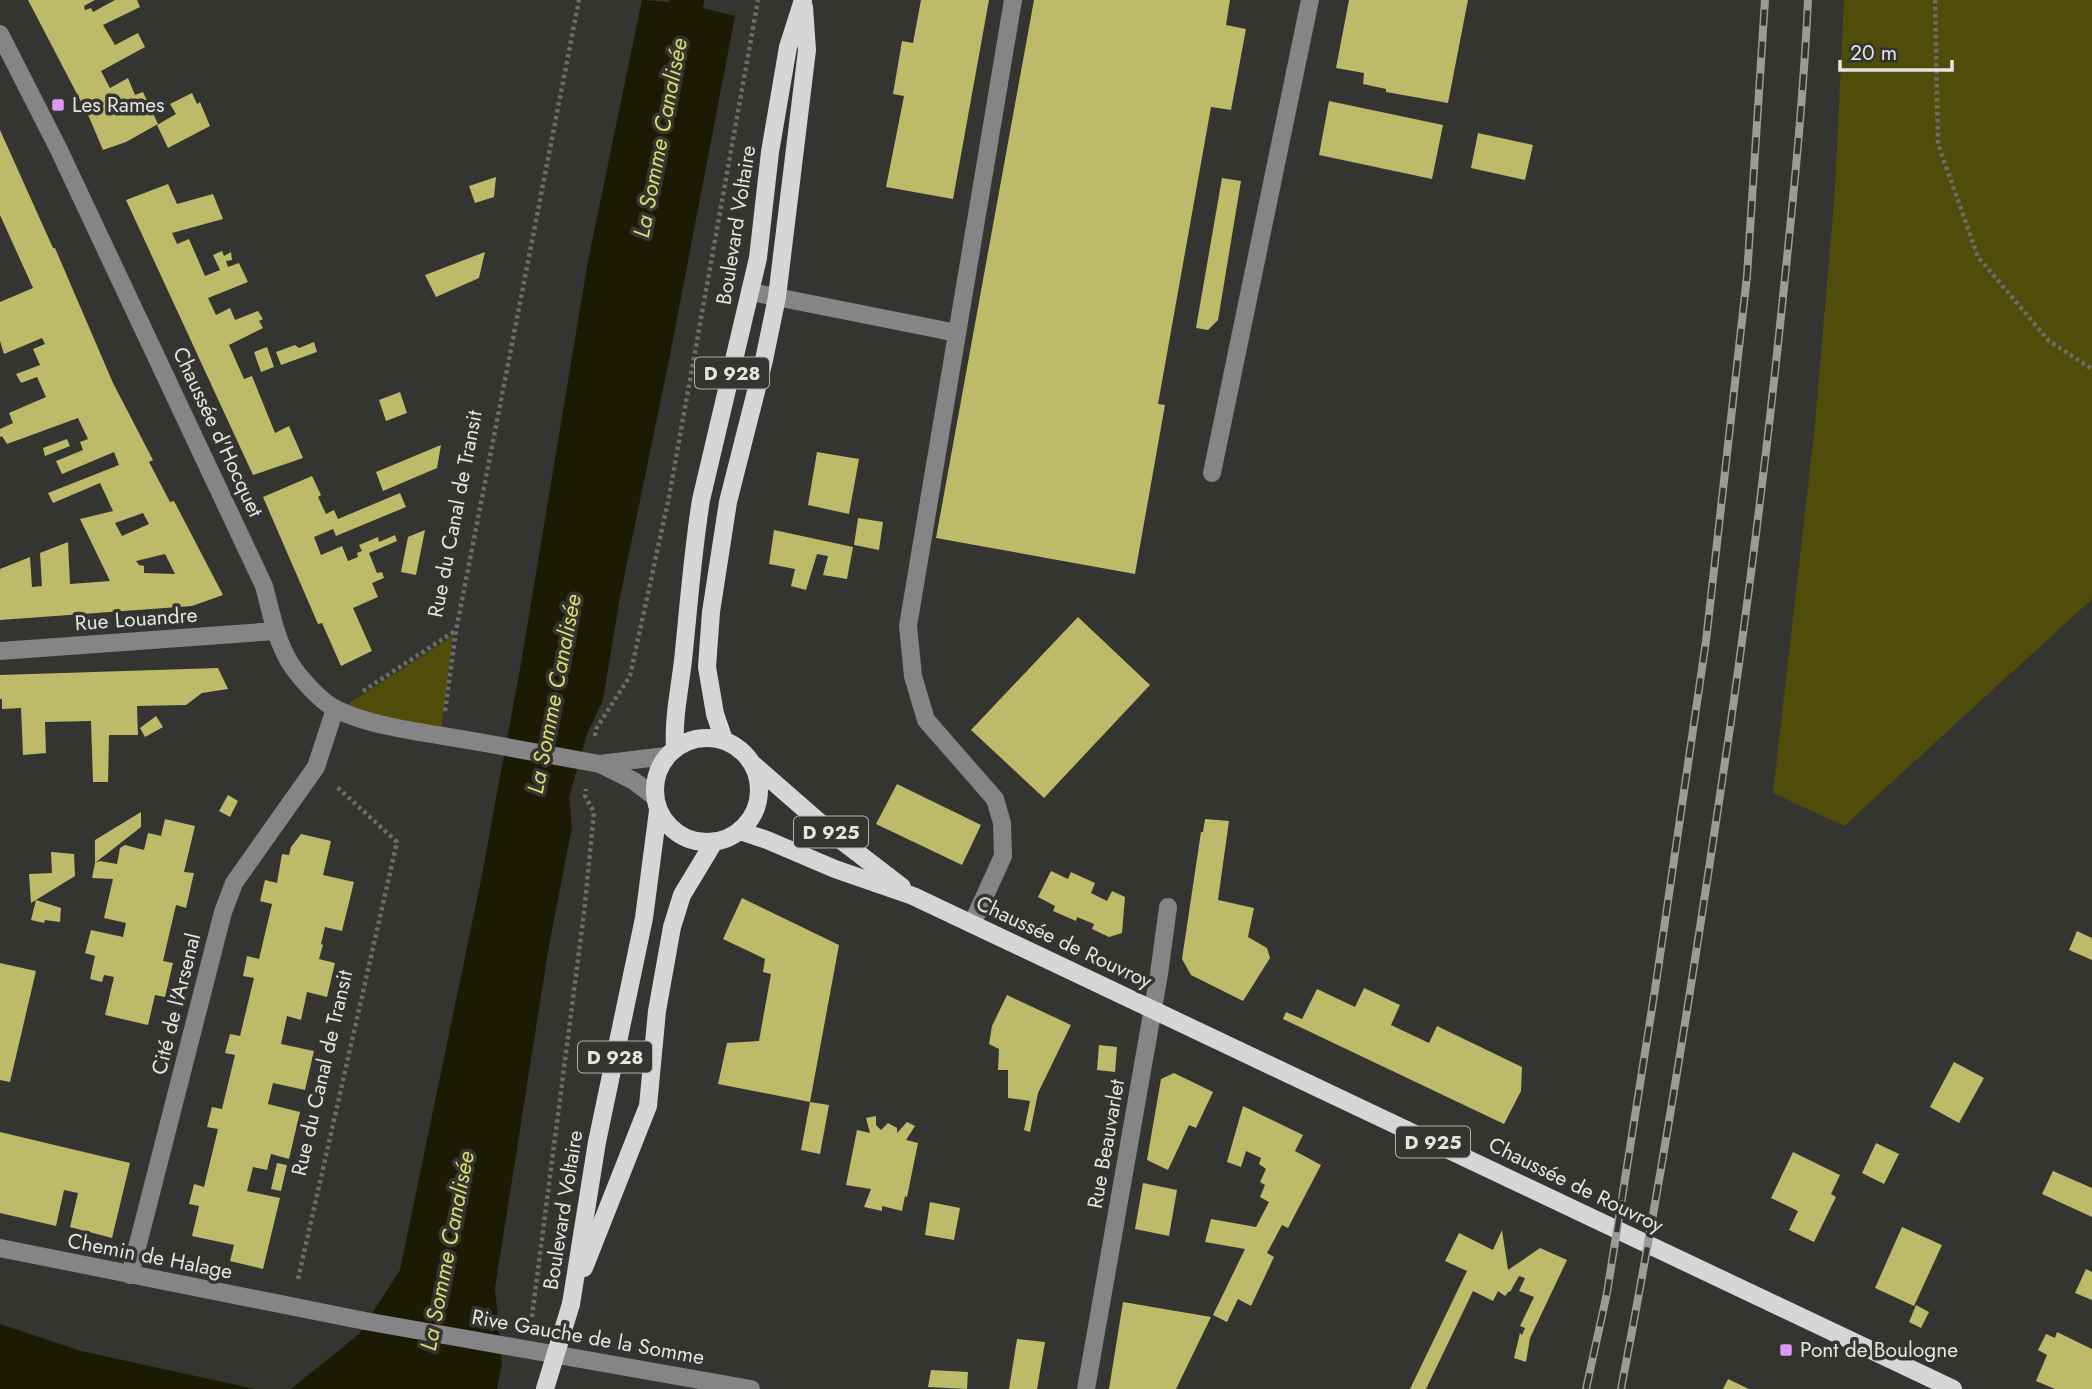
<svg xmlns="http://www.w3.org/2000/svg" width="2092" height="1389" font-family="Jost,sans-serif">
  <rect width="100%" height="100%" fill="#343431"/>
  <g fill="#504d0a">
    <path d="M1844,0H2092V599L1844,826L1773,793L1815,425L1835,189Z"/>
    <path d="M453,636L441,731L339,710Z"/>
  </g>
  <g fill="#1b1a02">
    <path d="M642,0L669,2V0H704L703,8L735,16L669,360L620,597L603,700L587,734L569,797L572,827L549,945L495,1288L502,1363L497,1389H291L359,1334L400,1270L481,880L522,658L588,261Z"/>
    <path d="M0,1324L81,1351L255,1389H0Z"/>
  </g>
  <g fill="#bdba6a" fill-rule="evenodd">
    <path d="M28,0H95L84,6L85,10L91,8L93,12L115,0H137L140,7L103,25L115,45L138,33L145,47L101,71L110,88L128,78L135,95L143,92L158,124L126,142L103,150L89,117Z"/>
    <path d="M921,0H989L953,199L886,187L904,96L893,94L902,41L913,43Z"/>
    <path d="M1034,0H1230L1226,25L1246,29L1231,110L1211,107L1158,404L1165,405L1135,574L936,538Z"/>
    <path d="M1349,0H1468L1448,103L1386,92V89L1363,84L1364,73L1336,68Z"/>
    <path d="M192,93L197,104L200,102L210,126L168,148L157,125L176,114L170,104Z"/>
    <path d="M1329,101L1443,125L1432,179L1319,155Z"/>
    <path d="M0,130L53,248H55L113,383L153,460L149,462L170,502L174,501L223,595L192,606L0,620V569L30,557L32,587L42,586L40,553L68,542L70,584L110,581L80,519L113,511L100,483L53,503L48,493L119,465L114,452L62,474L56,461L83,450L80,442L88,439L78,418L7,444L2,436L0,437V429L13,423L9,413L46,397L37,377L21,383L16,374L40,365L33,349L45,344L42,338L4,354L0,341V302L33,288L0,215ZM143,513L149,524L122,536L115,523ZM165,554L175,574L144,573V566L139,565L136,561Z"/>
    <path d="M1478,133L1533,145L1525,180L1471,168Z"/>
    <path d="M496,177L494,197L475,203L469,186Z"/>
    <path d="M1222,178L1241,181L1218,320L1208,330L1196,328Z"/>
    <path d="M168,184L177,204L213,194L223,219L172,233L177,244L189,239L205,276L220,270L213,255L222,251L224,256L231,252L232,260L226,261L228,267L239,263L248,282L208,298L216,315L230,308L235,320L258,311L263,319L259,321L263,328L229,345L244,379L252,376L275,433L289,426L303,458L253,475L126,200Z"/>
    <path d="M485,252L479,278L436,297L425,275Z"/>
    <path d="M314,342L317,352L281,365L276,352L295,345L299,348Z"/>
    <path d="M267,347L274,367L261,372L254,352Z"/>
    <path d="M400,392L407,413L386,421L379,400Z"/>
    <path d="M67,439L70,446L45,456L43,448Z"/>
    <path d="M441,445L437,468L383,491L376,472Z"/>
    <path d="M817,452L859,459L849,514L808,505Z"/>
    <path d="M312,476L321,495L318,497L326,514L334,510L338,519L400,493L406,507L336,536L333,529L314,537L321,555L342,546L348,561L358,557L357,553L362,551L359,545L378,537L379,542L395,535L397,541L369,553L377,573L382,572L384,578L372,583L378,597L353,608L372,651L341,666L322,623L318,624L263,497Z"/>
    <path d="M858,518L883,522L879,550L854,545Z"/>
    <path d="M425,530L416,575L401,572L408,537Z"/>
    <path d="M774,530L853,547L847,579L823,575L828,556L817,554L806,590L791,586L795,569L769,564Z"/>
    <path d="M1078,617L1150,685L1044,798L971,730Z"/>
    <path d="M218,668L228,689L202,693L186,705L137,706L138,735H109L108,782H93L91,721L45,722L46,753L23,755L21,708L2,709V699H0V675Z"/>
    <path d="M156,716L163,727L145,737L140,728Z"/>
    <path d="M897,784L981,825L962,865L876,824Z"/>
    <path d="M228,795L238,801L230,817L219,811Z"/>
    <path d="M141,812V827L95,863L100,861L117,864L120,848L125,845L144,850L148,833L161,836L165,819L195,826L184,872L194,873L186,908L176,905L163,961L173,963L165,997L155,995L148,1025L105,1015L114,977L104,975L102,982L90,979L95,956L85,953L91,930L123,937L126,923L104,918L113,879L92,878L95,863V840Z"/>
    <path d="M1205,819L1229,821L1218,900L1254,908L1248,937L1267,948L1270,958L1243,1001L1191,975L1182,959L1201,832H1203Z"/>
    <path d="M301,834L331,841L323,875L354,882L342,931L325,927L321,944L323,945L319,959L335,963L327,997L307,992L301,1020L287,1016L281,1044L314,1051L305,1090L273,1083L268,1104L300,1112L289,1159L271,1154L267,1170L253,1167L247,1191L280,1198L263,1269L230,1261L234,1245L192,1236L199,1206L189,1204L194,1184L204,1187L218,1129L207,1127L212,1107L222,1109L235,1055L225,1053L230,1034L240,1036L254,978L243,976L247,956L259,959L272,904L260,901L265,880L277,883L282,854L289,855L291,847Z"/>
    <path d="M51,852L74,854L75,876L31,903L29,874L52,873Z"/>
    <path d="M1051,871L1068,879L1071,872L1095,883L1091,893L1107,901L1112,891L1125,897L1122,933L1109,937L1092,929L1094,924L1077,917L1076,921L1053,911L1055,906L1038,897Z"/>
    <path d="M742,898L839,945L810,1102L718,1084L727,1043L759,1041L771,974L763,972L765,959L723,939Z"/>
    <path d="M36,900L61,908L60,922L45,920L44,923L31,920Z"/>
    <path d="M2077,931L2092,938V960L2069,950Z"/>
    <path d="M0,963L36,971L10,1082L0,1080Z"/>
    <path d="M1364,988L1400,1005L1391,1025L1429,1043L1437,1026L1522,1067L1521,1091L1504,1124L1283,1019L1286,1012L1302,1019L1317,989L1355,1007Z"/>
    <path d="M1007,995L1071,1025L1038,1093L1030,1132L1024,1130L1030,1101L1008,1098V1070H998L999,1049L989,1044L992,1026Z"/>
    <path d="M1099,1045L1117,1047L1115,1072L1097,1070Z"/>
    <path d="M1954,1062L1984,1078L1959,1123L1930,1107Z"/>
    <path d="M1174,1073L1213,1092L1196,1128L1189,1125L1168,1170L1147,1160L1161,1079Z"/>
    <path d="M810,1102L829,1105L820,1154L801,1150Z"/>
    <path d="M1243,1106L1303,1135L1295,1151L1321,1165L1288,1228L1282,1225L1267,1253L1274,1257L1251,1306L1238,1299L1227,1322L1213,1315L1245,1249L1205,1242L1211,1219L1256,1227L1269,1202L1260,1197L1265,1185L1260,1182L1266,1169L1259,1164L1261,1158L1246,1151L1241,1167L1227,1162Z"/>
    <path d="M876,1116V1125L881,1130L888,1123L897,1128V1133L907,1122L915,1126L906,1140L918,1143L907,1197L905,1196L902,1211L882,1206V1211L864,1207L871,1189L846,1185L857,1130L870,1133L866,1118Z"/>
    <path d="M0,1132L130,1163L112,1238L70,1227L78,1193L64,1190L56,1226L0,1213Z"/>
    <path d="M1876,1143L1899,1154L1884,1184L1862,1173Z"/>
    <path d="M1793,1152L1840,1175L1831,1194L1836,1197L1814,1242L1789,1230L1798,1211L1771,1198Z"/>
    <path d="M277,1163L287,1165L281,1191L271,1189Z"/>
    <path d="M2053,1171L2092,1188V1217L2042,1194Z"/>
    <path d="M1143,1183L1177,1190L1169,1236L1135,1229Z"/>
    <path d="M930,1202L960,1208L954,1240L925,1235Z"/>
    <path d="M1902,1227L1942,1245L1914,1306L1875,1288Z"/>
    <path d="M1502,1230L1508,1270L1540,1248L1567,1260L1530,1338L1526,1362L1514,1358L1520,1333L1522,1335L1525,1328L1520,1326L1534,1297L1519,1291L1525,1278L1519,1276L1510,1292L1509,1291L1505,1296L1498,1291L1493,1301L1473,1291L1426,1389H1410L1467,1271L1445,1261L1459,1233L1493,1250Z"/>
    <path d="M2086,1269L2092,1272V1300L2075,1293Z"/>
    <path d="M1123,1302L1211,1317L1176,1389H1109Z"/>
    <path d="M1916,1305L1929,1312L1921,1328L1909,1322Z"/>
    <path d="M2057,1332L2092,1349V1389H2055L2036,1381L2047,1355L2038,1350L2046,1334L2055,1338Z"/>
    <path d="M1017,1339L1045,1342L1037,1389H1009Z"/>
    <path d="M931,1370L968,1372L967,1389L928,1387Z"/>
    <path d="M1728,1379L1749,1389H1723Z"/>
  </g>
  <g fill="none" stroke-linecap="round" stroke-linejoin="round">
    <g stroke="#6c6c69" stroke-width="4.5" stroke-dasharray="3.5 3.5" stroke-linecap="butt">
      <path d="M1935,0L1938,144L1978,257L2049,341L2092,369"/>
      <path d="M363,691L455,631"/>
      <path d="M445,711L456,631L579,0"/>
      <path d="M595,736L596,729L630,676L669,497L758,0"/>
      <path d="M298,1279L397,842L336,786"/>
      <path d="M531,1324L584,913L594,812L585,796L586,789"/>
    </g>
    <g stroke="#858486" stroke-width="18">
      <path d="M0,34L59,150L264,586C271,612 276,640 290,663C299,677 321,702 336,709C372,728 437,734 479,742"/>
      <path d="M751,292L957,333"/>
      <path d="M1212,473L1310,0"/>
      <path d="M0,651L276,631"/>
      <path d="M600,764L666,756"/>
      <path d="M600,764L634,781L655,797"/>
      <path d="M972,924L1003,856L1002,823L995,799L926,720L913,676L908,626L1013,0"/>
      <path d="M0,1248L365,1321L751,1389"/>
      <path d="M130,1275L223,912L234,883L316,767L335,709"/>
      <path d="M1086,1389L1159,974L1168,907"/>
    </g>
    <g stroke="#d7d5d8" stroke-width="18">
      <circle cx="707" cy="790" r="52"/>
      <path d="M724,740L715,714L707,667L711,612L728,502L764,360L777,297L807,50L804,7"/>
      <path d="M675,748C673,715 681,684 684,651C689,601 693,550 701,500L758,258L770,152L788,47L803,0"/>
      <path d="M754,765L833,834L902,887"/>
      <path d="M740,831L767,840L835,869L913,896L1953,1389"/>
      <path d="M584,1268L648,1106L657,1011L672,927L682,895L714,842"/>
      <path d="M571,1304L597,1142L644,918L658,811"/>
    </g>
    <g stroke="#9b9b98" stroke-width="8">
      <g id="rail">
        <path d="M1586,1389L1607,1293L1656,983L1706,641L1747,276L1765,0"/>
        <path d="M1621,1389C1664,1167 1698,945 1731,721C1750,587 1767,451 1781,316C1792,211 1803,106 1808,0"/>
      </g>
    </g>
    <use href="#rail" stroke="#343431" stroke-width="5" stroke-dasharray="16" stroke-linecap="butt"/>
    <path stroke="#858486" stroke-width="18" d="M479,742L600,764"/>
    <path stroke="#d7d5d8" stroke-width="18" d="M545,1389L571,1304"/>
  </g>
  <g fill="#dc99f4" stroke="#343431" stroke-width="2.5">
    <rect x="51" y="98" width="14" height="14" rx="3.5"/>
    <rect x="1779" y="1343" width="14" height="14" rx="3.5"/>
  </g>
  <g text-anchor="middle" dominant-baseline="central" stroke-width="7" stroke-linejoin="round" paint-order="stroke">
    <g fill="#343431" stroke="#afafad" stroke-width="2">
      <rect x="695" y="357.5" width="74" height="31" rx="5"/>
      <rect x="794" y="816.5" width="74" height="31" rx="5"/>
      <rect x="578" y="1041.5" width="74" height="31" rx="5"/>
      <rect x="1396" y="1126.5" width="74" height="31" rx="5"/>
    </g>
    <g font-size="19" font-weight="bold" fill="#e4e4e2">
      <text x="732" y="373">D 928</text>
      <text x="831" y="832">D 925</text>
      <text x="615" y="1057">D 928</text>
      <text x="1433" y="1142">D 925</text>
    </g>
    <g font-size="21" fill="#e4e4e2" stroke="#343431" text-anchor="start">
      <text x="72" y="105">Les Rames</text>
      <text x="1800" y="1350">Pont de Boulogne</text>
    </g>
    <g font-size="21" fill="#e4e4e2" stroke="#343431">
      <text transform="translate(736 225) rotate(-81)">Boulevard Voltaire</text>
      <text transform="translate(218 432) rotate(65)">Chaussée d'Hocquet</text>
      <text transform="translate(455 514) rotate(-79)">Rue du Canal de Transit</text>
      <text transform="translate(136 619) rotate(-4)">Rue Louandre</text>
      <text transform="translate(1064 942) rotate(25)">Chaussée de Rouvroy</text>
      <text transform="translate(176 1004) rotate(-76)">Cité de l'Arsenal</text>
      <text transform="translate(322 1073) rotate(-77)">Rue du Canal de Transit</text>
      <text transform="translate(1106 1144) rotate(-80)">Rue Beauvarlet</text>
      <text transform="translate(1576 1185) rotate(26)">Chaussée de Rouvroy</text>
      <text transform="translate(563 1210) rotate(-81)">Boulevard Voltaire</text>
      <text transform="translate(150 1256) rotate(11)">Chemin de Halage</text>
      <text transform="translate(588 1337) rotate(10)">Rive Gauche de la Somme</text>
    </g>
    <g font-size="23" font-style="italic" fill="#deda6c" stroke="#343431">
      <text transform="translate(660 138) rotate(-79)">La Somme Canalisée</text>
      <text transform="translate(554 694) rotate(-79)">La Somme Canalisée</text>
      <text transform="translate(447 1251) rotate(-79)">La Somme Canalisée</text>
    </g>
  </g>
  <path d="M1840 60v10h112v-10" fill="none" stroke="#e4e4e2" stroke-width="3.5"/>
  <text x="1850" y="60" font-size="21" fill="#e4e4e2" stroke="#343431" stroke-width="5" paint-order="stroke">20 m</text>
</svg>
